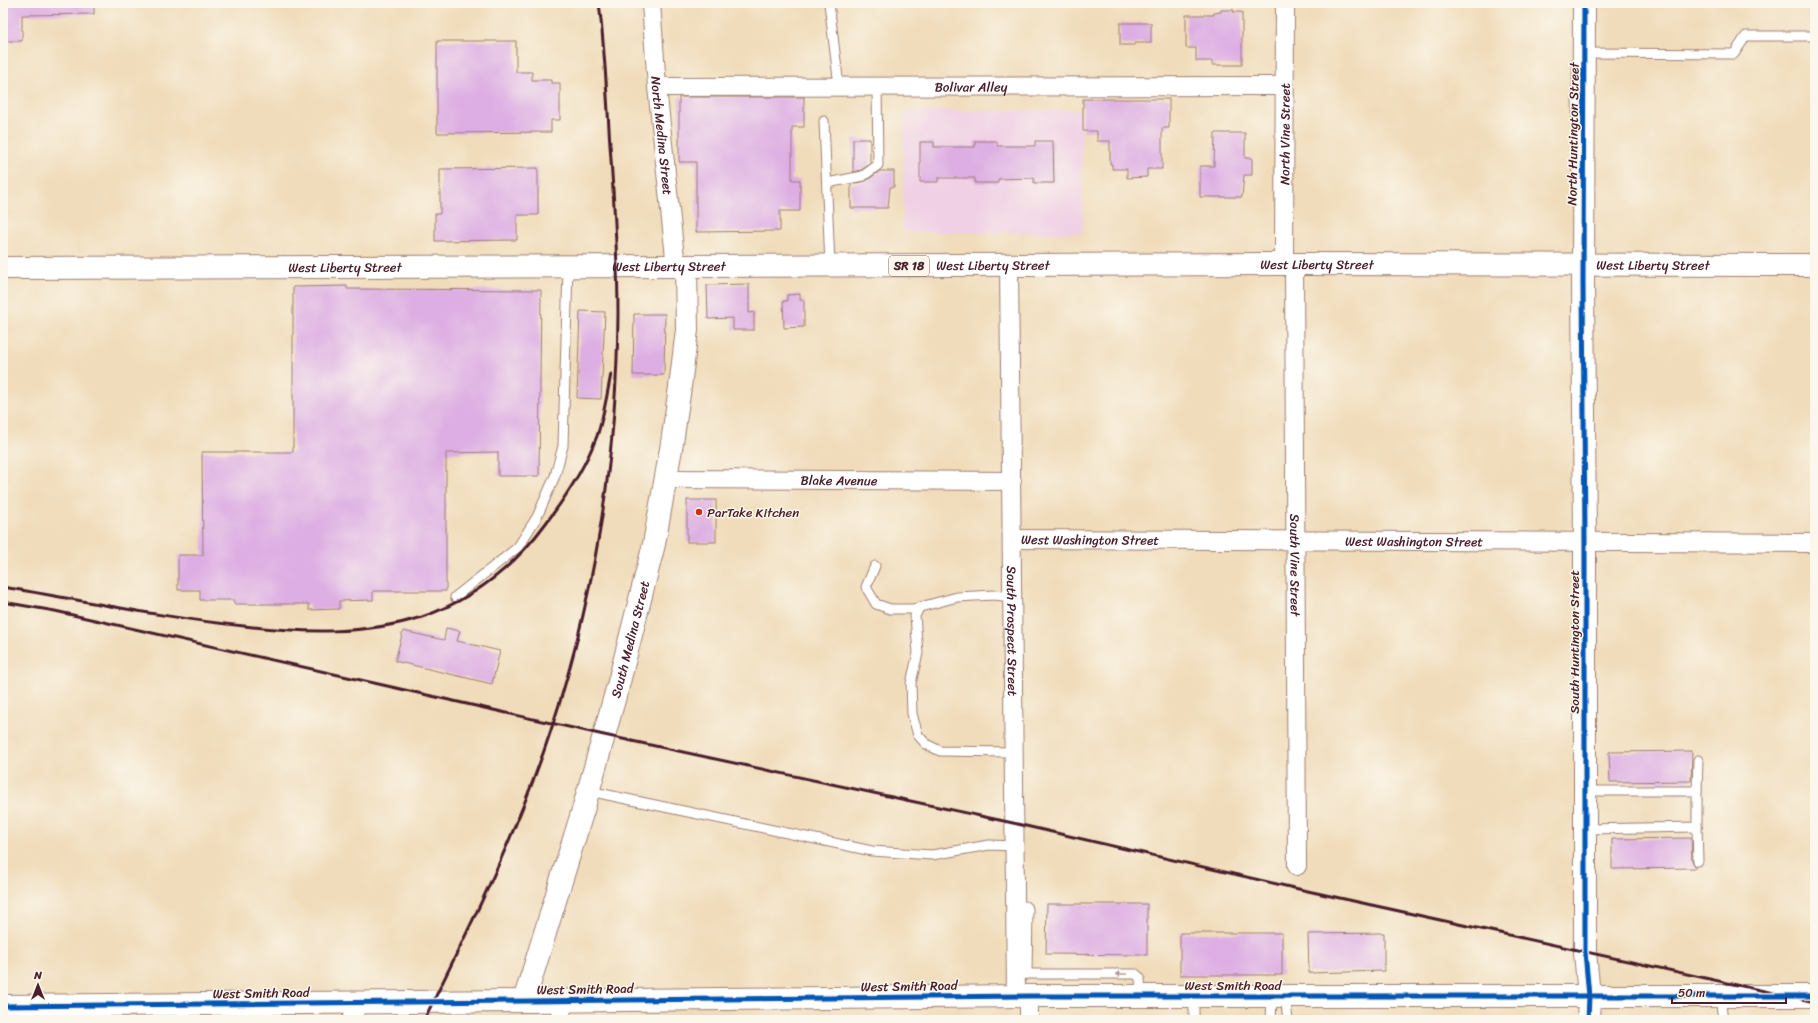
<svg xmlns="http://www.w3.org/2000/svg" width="1818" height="1023" font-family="Sriracha,sans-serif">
  <defs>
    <pattern id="grass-dots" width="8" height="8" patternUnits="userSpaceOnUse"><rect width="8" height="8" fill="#97cb7c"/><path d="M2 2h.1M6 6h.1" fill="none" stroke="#84ae6b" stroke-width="1.8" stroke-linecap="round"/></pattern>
  </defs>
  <rect width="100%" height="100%" fill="#fbf7ec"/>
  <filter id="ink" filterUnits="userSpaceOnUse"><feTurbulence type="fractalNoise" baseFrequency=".025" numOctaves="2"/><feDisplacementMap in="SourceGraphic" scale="8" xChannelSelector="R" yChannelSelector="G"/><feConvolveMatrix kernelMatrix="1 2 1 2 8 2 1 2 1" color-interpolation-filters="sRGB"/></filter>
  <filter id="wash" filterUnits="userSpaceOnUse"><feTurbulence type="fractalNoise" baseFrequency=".012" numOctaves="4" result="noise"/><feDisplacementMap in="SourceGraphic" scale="16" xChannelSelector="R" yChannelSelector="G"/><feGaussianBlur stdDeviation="0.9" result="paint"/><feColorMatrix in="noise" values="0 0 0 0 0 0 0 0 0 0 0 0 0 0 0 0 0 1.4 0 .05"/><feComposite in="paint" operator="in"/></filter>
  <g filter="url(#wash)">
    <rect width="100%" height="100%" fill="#f0dcba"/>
    <path fill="#f0d0e5" d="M1081,110L1083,233L903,232L904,111Z"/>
    <path fill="url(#grass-dots)" stroke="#707554" d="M3,1017H36L41,1020H3Z"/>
    <g id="blocks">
      <g fill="#ddaee3">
        <path d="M3,3H94V14L22,15V41H3Z"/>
        <path d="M1221,10H1234L1233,12H1242V65H1212V61H1196V48H1186V15H1214V13L1221,12Z"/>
        <path d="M1120,23H1151V43H1135V45H1120Z"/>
        <path d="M437,41H516V72H532V80H551V83H560V120H551V132L437,133Z"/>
        <path d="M679,97H804V127H792V180H800V211H780V231L696,232V162H679Z"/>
        <path d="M1083,99H1169V128H1162V169H1147V177L1127,178V169H1112V164H1110V141H1097V131H1083Z"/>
        <path d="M1215,133H1245V158H1252V175H1244L1242,197H1200V166H1214Z"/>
        <path d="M853,139H870V164L861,170L853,172Z"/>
        <path d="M975,141H997V146H1035V141H1053L1054,183H1034V178L998,179V183H975V178H938V182H920V142H934V147H975Z"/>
        <path d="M538,168V215H517V240L435,241V214H440V169Z"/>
        <path d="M880,171H894V187H890L888,208H851V184L866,181Z"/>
        <path d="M749,284V313L754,312V330H733V318L708,319L707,285Z"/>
        <path d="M347,286V289L541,290L539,476H498V452L446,453V591H373V600L339,601V609L309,610V604H234V600H200V590H178V555H203L202,452H293V287Z"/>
        <path d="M800,294V300H804V327L784,328L783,301H787V295Z"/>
        <path d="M580,311L605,312L601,399L577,398Z"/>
        <path d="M634,314H665L664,375H633Z"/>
        <rect x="687" y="500" width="29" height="42"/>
        <path d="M446,628L460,631L457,641L500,651L492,684L395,661L403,631L444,640Z"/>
        <path d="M1692,751L1691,781L1610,782L1609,752Z"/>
        <path d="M1691,838L1692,861L1696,868L1612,869V839Z"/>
        <path d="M1047,904H1147V955L1046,954Z"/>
        <rect x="1180" y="933" width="102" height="42"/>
        <path d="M1384,933V971L1309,973L1308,934Z"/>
      </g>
    </g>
  </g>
  <g filter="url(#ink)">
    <use href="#blocks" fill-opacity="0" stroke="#9d7e72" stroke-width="1"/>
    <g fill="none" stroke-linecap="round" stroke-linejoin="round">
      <g stroke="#9d7e72" stroke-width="11">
        <g id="service">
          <path d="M829,3L839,86"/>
          <path d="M1585,53L1734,54L1746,36H1815"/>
          <path d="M824,121L830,266"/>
          <path d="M827,183L863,176L878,165L877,86"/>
          <path d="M875,566L866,587L876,604L890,609H913L957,597L994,595L1012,597"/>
          <path d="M455,597L518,547L537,517L555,476L563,446L568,267"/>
          <path d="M919,608L915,616L918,653L911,683L912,714L918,735L926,744L940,751L1013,752"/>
          <path d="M589,791L872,851L932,855L989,845L1014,846"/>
          <path d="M1585,791H1697V827L1585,829"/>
          <path d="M1697,791L1698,760"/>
          <path d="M1697,827L1698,861"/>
          <path d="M1015,906H1025L1028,909L1027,974"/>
          <path d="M1016,974H1136L1140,978L1141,996"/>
          <path d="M1194,996V1020"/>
          <path d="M1285,996L1288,1020"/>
          <path d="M1720,996L1723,1020"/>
          <path d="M241,1020V1004"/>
          <path d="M1271,1020L1272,996"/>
        </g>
      </g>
      <g stroke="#9d7e72" stroke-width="20">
        <g id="minor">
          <path id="s1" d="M651,3L657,87L676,267"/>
          <path id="s2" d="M657,87L1284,86"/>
          <path id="s3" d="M1284,264L1285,3"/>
          <path id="s4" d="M1294,264L1297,866"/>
          <path id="s5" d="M1009,265L1016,996"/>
          <path id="s6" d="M666,479L1012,481"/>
          <path id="s7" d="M1012,539L1815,543"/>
          <path d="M1029,996V1020"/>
          <path d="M351,1020L359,1002"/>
          <path d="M558,1020L566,1000"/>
        </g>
      </g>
      <g stroke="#9d7e72" stroke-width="24">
        <g id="tertiary">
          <path d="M1584,3L1583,283L1585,542V952L1589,996L1588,1020"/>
          <path id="s8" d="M524,1001L583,810L619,682L654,544L672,443L680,387L687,330L686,267"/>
          <path d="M3,1006L1029,996H1815"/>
        </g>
      </g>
      <g stroke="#9d7e72" stroke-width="24">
        <g id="trunk">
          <path id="s9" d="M3,268L1294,264L1815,265"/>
        </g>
      </g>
      <use href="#service" stroke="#fff" stroke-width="9"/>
      <use href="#minor" stroke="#fff" stroke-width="18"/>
      <use href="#tertiary" stroke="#fff" stroke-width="22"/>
      <use href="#trunk" stroke="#fff" stroke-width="22"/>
      <g stroke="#4a1f2b" stroke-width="3">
        <path d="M3,587C83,600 163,618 244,626C303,633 365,635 422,617C474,599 514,567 546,523C566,497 585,467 597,436C604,416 607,394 611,374"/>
        <path d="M3,602L55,611L604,735L1013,823L1294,888L1815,1002"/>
        <path d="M424,1020C471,925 518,831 551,730C595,596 617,455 618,314C618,258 614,201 610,145C607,98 605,50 599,3"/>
      </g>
      <g stroke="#fbf7ec" stroke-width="8">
        <g id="cycleway">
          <path d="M1584,3L1583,283L1585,542V952L1589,996L1588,1020"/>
          <path d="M3,1006L1029,996H1815"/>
        </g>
      </g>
      <use href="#cycleway" stroke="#0057b8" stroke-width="5"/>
    </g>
    <defs><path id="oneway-solid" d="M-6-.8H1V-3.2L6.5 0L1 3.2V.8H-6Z"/></defs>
    <use fill="#ae9aa0" href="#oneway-solid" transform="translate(1121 974) rotate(180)"/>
  </g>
  <circle fill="#c8321e" stroke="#fbf7ec" stroke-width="1.5" cx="699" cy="512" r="4"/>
  <g text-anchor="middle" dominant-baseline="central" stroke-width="3" stroke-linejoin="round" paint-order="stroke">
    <rect fill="#fbf7ec" stroke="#7f6065" stroke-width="1" x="889" y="256" width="40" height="20" rx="3"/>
    <g font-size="12" font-weight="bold" fill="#4a1f2b">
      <text x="909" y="266">SR 18</text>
    </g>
    <g font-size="13" fill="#4a1f2b" stroke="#fbf7ec">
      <text stroke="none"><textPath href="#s2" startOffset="314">Bolivar Alley</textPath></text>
      <text stroke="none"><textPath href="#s3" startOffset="130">North Vine Street</textPath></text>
      <text transform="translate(1573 134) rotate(-89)">North Huntington Street</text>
      <text stroke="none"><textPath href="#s1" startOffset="133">North Medina Street</textPath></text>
      <text stroke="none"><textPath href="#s9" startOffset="1314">West Liberty Street</textPath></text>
      <text stroke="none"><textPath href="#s9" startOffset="1650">West Liberty Street</textPath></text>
      <text stroke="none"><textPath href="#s9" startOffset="990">West Liberty Street</textPath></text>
      <text stroke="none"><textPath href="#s9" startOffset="342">West Liberty Street</textPath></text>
      <text stroke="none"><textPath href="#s9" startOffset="666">West Liberty Street</textPath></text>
      <text stroke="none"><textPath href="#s6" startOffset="173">Blake Avenue</textPath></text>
      <text stroke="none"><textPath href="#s7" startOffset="78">West Washington Street</textPath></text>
      <text stroke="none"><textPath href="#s7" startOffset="402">West Washington Street</textPath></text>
      <text stroke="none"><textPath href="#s4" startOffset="301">South Vine Street</textPath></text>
      <text stroke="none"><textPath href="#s5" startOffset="366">South Prospect Street</textPath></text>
      <text stroke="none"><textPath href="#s8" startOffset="377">South Medina Street</textPath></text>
      <text transform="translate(1574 642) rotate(-90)">South Huntington Street</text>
      <text x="1233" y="985">West Smith Road</text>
      <text transform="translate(909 986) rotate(-1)">West Smith Road</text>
      <text transform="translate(585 989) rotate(-1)">West Smith Road</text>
      <text transform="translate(261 993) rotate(-1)">West Smith Road</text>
    </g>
    <g font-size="13" fill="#4a1f2b" stroke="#fbf7ec" text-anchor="start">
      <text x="707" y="512">ParTake Kitchen</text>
    </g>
  </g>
  <rect width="1818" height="1023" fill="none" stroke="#fbf7ec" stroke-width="16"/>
  <g transform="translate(38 985)" stroke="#fbf7ec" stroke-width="3" paint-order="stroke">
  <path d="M0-3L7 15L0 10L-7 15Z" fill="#4a1f2b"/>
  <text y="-6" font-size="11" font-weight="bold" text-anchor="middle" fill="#4a1f2b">N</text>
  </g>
  <path d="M1672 997v6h114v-6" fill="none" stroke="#4a1f2b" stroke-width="2"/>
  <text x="1678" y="997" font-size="12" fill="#4a1f2b" stroke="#fbf7ec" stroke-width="3" paint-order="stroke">50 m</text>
</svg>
